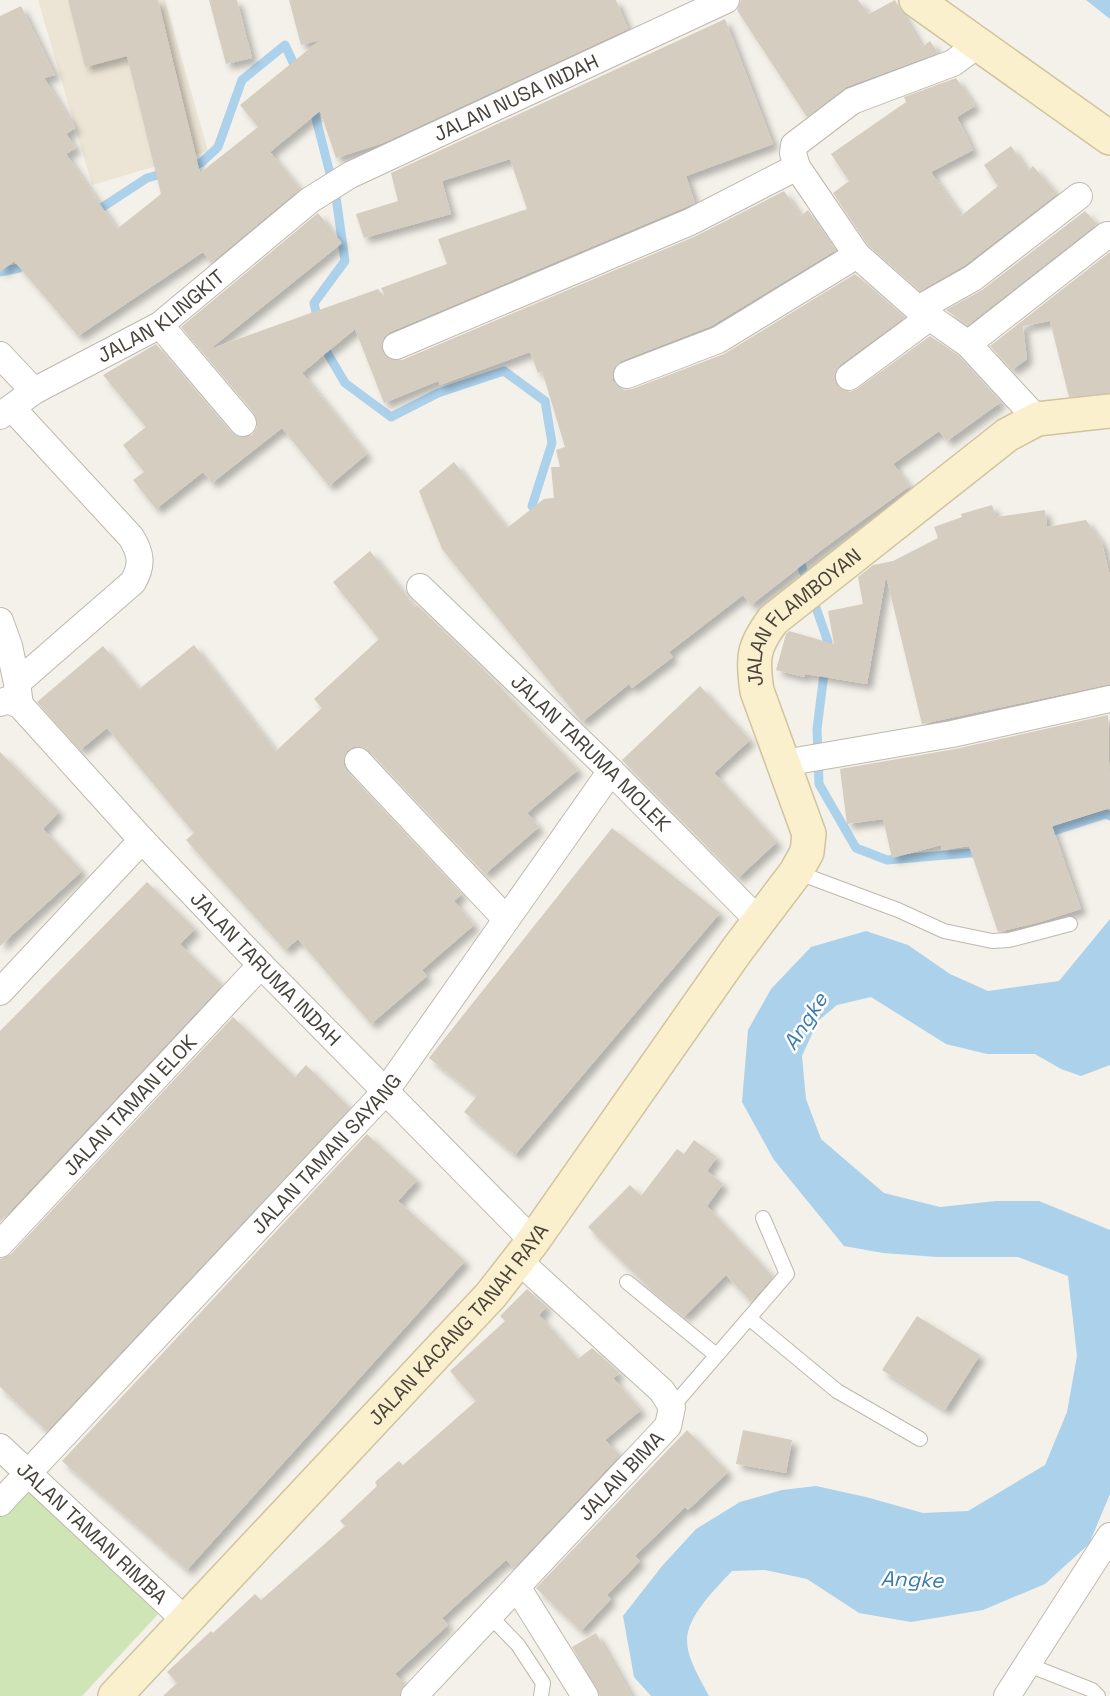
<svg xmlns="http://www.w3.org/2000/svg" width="1110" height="1696" font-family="'Space Grotesk',sans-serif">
  <defs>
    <filter id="shadow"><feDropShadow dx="5.5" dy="5.5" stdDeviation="3" flood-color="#0004"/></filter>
  </defs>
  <rect width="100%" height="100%" fill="#f4f1ea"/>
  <path fill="#ece5d5" d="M38,0H165L208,151L92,185Z"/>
  <path fill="#d0e5b6" d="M25,1486L161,1611L82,1696H0V1513Z"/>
  <g fill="#acd1eb">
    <path d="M1086,0H1110V19Z"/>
    <path d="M1110,919V1065L1081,1076L1061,1069L1035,1054H987L946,1044L871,997L837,1005L818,1021L802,1056L806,1099L821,1139L884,1193L940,1207L996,1201H1039L1110,1230V1494L1089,1544L1045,1584L983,1610L911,1622L859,1613L807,1579L765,1570L732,1571C717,1587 687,1616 687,1640C687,1659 701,1680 709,1696H651L634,1677L623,1616L662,1566L696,1529L740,1502L782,1490L816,1486L866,1497L923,1513L968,1511L1045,1465L1067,1412L1077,1356L1068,1276L1018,1257H937L883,1253L844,1246L774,1160L742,1102L748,1030L771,989L811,947L866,931L908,945L950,974L988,991L1059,981Z"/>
  </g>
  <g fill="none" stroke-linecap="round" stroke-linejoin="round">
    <g stroke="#acd1eb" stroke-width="9">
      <path d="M312,103L336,197L345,261L314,303L318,321"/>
      <path d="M188,167L201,163L218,147L242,80L285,45L297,71"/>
      <path d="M92,214L147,178L169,172"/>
      <path d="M0,272L19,268L28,262"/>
      <path d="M322,344L345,383L391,417L438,393L504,371L545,401L552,443L532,506L543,514"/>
      <path d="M798,556L828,642L817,729L819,784L856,848L887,860L982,852"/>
      <path d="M1044,834L1106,814L1110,816"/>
    </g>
  </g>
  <g fill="#d5cdc0" filter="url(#shadow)">
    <path d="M68,0H158L200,173L258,127L240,105L320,40L301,45L289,0H616L628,29L383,143L336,158L320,111L270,152L300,189L211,263L203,252L78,336L14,261L0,272V16L21,6L55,75L44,78L75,128L66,134L76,148L66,154L117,229L161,194L127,56L85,67Z"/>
    <path d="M209,0H237L252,58L226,64Z"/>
    <path d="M741,0H858L869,14L895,0L922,47L930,41L938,53L846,87L807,117L737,10Z"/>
    <path d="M725,19L773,144L686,176L695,203L390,332L384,337L382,351L387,358L402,360L696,236L784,191L801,216L808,210L836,250L711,326L621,361L612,372L613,381L624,390L632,389L724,354L855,274L905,317L840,365L834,378L837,386L850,392L857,389L930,336L958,355L1001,402L947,441L939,431L893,464L910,486L824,548L751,605L743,595L669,652L673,657L632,688L629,684L582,722L442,549L419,491L454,462L507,528L544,499L554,498L551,467H560L556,450L565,447L542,371L538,373L530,352L440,385L438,381L384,403L355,329L302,373L367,454L329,486L282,428L212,483L203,472L156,509L133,480L144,472L123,445L146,427L103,375L156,344L232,433L239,437L252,435L257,427L254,413L181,327L318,213L342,243L210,349L378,289L385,297L381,288L447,264L438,239L527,209L510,159L442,181L451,214L364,238L356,214L398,201L391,173Z"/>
    <path d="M956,78L975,106L957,117L973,150L931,172L961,216L998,186L984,165L1011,146L1028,171L1033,166L1057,194L965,265L920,291L868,245L833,193L849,181L831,154L906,102L904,97Z"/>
    <path d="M1085,211L1097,224L968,325L946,310L982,290Z"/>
    <path d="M1110,252V393L1069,397L1050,321L1023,326L1027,359L1012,370L990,346Z"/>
    <path d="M992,505L996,517L1045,510L1047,527L1086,520L1102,543L1110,576V684L922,724L886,576L867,684L805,674L804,677L776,670L786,634L789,631L834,644L828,611L863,604L858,577L873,565L893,561L938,538L934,527L962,517L961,514Z"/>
    <path d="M370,551L415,607L417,605L485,671L578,770L527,813L539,827L485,874L369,751L355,746L347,751L343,764L347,771L462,894L454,901L474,925L422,970L427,976L371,1024L298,939L285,950L217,875L186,840L194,833L107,728L80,750L37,702L103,646L139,689L194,645L276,751L322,708L314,699L379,639L333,582Z"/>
    <path d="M700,686L750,740L714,773L777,842L738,878L622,760Z"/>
    <path d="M1108,715L1110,808L1052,826L1081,909L1040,922L998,932L969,846L942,850L941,845L892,858L883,819L847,824L840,769L955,749Z"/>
    <path d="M0,752L59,812L43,829L82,871L0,946Z"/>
    <path d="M612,828L720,913L515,1155L464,1112L477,1096L429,1058Z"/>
    <path d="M147,882L195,929L180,944L222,985L0,1222V1031Z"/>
    <path d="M233,1017L295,1077L306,1065L350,1108L47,1431L0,1387V1259L11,1254Z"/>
    <path d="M367,1134L417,1180L398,1201L465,1261L187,1570L62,1461Z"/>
    <path d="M694,1140L717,1157L707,1171L723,1184L707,1206L773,1277L751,1302L726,1275L684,1317L654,1293L588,1227L630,1185L641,1196L677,1149L684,1154Z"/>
    <path d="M527,1289L547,1307L539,1315L578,1359L592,1348L620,1373L613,1378L641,1410L605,1440L620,1455L514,1568L506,1560L442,1618L448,1625L395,1674L405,1684L399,1696H163L177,1683L167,1672L211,1631L213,1633L255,1594L261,1600L345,1526L340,1521L377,1486L375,1482L399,1461L403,1465L476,1401L450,1371L505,1321L500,1316Z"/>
    <path d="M917,1316L980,1355L945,1410L882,1370Z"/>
    <path d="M687,1430L728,1472L688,1510L685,1507L635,1556L640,1561L607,1595L611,1599L581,1631L536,1588Z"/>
    <path d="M743,1430L792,1440L786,1473L736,1464Z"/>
    <path d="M596,1633L632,1696H600L572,1647Z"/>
  </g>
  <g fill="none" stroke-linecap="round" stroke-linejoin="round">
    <g stroke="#bfb8ad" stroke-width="16">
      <g id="lane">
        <path d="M796,872L898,910L944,931L992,941L1009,940L1070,924"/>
        <path d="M627,1282L716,1355"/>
        <path d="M749,1318L787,1274L763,1218"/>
        <path d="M672,1407L749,1318L837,1391L920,1439"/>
        <path d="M490,1616L518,1645L543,1683L541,1696"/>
        <path d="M1026,1664L1092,1690L1098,1696"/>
      </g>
    </g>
    <g stroke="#bfb8ad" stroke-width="28">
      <g id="street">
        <path d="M977,45L953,63L852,101L794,145L793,153L797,167L857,255L918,309L968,344L1037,419"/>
        <path d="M918,309L973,278L1079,196"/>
        <path d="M160,325L243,423"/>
        <path d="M968,344L1107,235"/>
        <path d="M396,346L690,222L797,167"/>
        <path d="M0,355L34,391"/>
        <path d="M627,375L718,340L857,255"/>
        <path d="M849,377L930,317"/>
        <path d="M12,408L131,537C141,553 143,565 133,582L17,683L20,705"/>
        <path id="s1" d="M0,416L34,391L160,325L310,200L350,175L726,0"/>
        <path id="s2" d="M420,587L611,771L759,921"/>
        <path d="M0,621L9,646L17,683"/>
        <path id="s3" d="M0,703L7,700L20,705L142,840L261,965L533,1241"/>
        <path d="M358,761L505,918"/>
        <path d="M784,763L952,734L1110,699"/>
        <path d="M0,992L142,840"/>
        <path id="s4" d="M0,1244L261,965"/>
        <path id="s5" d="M0,1447L185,1620"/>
        <path id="s6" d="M0,1503L385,1092L611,771"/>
        <path d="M517,1587L585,1696"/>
        <path id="s7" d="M414,1696L668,1426L672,1407L662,1391L519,1261"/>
        <path d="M1007,1696L1110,1536"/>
      </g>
    </g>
    <g stroke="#d0c39d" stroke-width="36">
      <g id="secondary">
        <path d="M916,0L1110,138"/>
        <path id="s8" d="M115,1696L491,1295L533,1241L737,950L796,872L807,852L809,834L757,691C752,657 753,647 773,620L1007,435L1037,419L1110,411"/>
      </g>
    </g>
    <use href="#lane" stroke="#fff" stroke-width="14"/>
    <use href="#street" stroke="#fff" stroke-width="26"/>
    <use href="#secondary" stroke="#fbf0cd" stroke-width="33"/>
  </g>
  <g text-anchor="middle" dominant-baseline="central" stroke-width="5" stroke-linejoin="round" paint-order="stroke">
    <g font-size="20" fill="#474239" stroke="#fff">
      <text stroke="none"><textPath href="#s1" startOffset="610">JALAN NUSA INDAH</textPath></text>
      <text stroke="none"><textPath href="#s1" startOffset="190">JALAN KLINGKIT</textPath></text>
      <text stroke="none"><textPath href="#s8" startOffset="1359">JALAN FLAMBOYAN</textPath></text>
      <text stroke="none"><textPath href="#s2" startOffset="238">JALAN TARUMA MOLEK</textPath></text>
      <text stroke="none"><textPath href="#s3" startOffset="382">JALAN TARUMA INDAH</textPath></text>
      <text stroke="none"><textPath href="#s4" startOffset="190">JALAN TAMAN ELOK</textPath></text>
      <text stroke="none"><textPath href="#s6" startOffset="478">JALAN TAMAN SAYANG</textPath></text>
      <text stroke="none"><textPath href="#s8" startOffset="506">JALAN KACANG TANAH RAYA</textPath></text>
      <text stroke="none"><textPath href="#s7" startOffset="302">JALAN BIMA</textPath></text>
      <text stroke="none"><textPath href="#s5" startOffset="126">JALAN TAMAN RIMBA</textPath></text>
    </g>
    <g font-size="21" font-style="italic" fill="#397cac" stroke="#fff">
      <text transform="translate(805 1021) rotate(-57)">Angke</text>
      <text transform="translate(912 1579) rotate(2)">Angke</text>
    </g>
  </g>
</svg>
